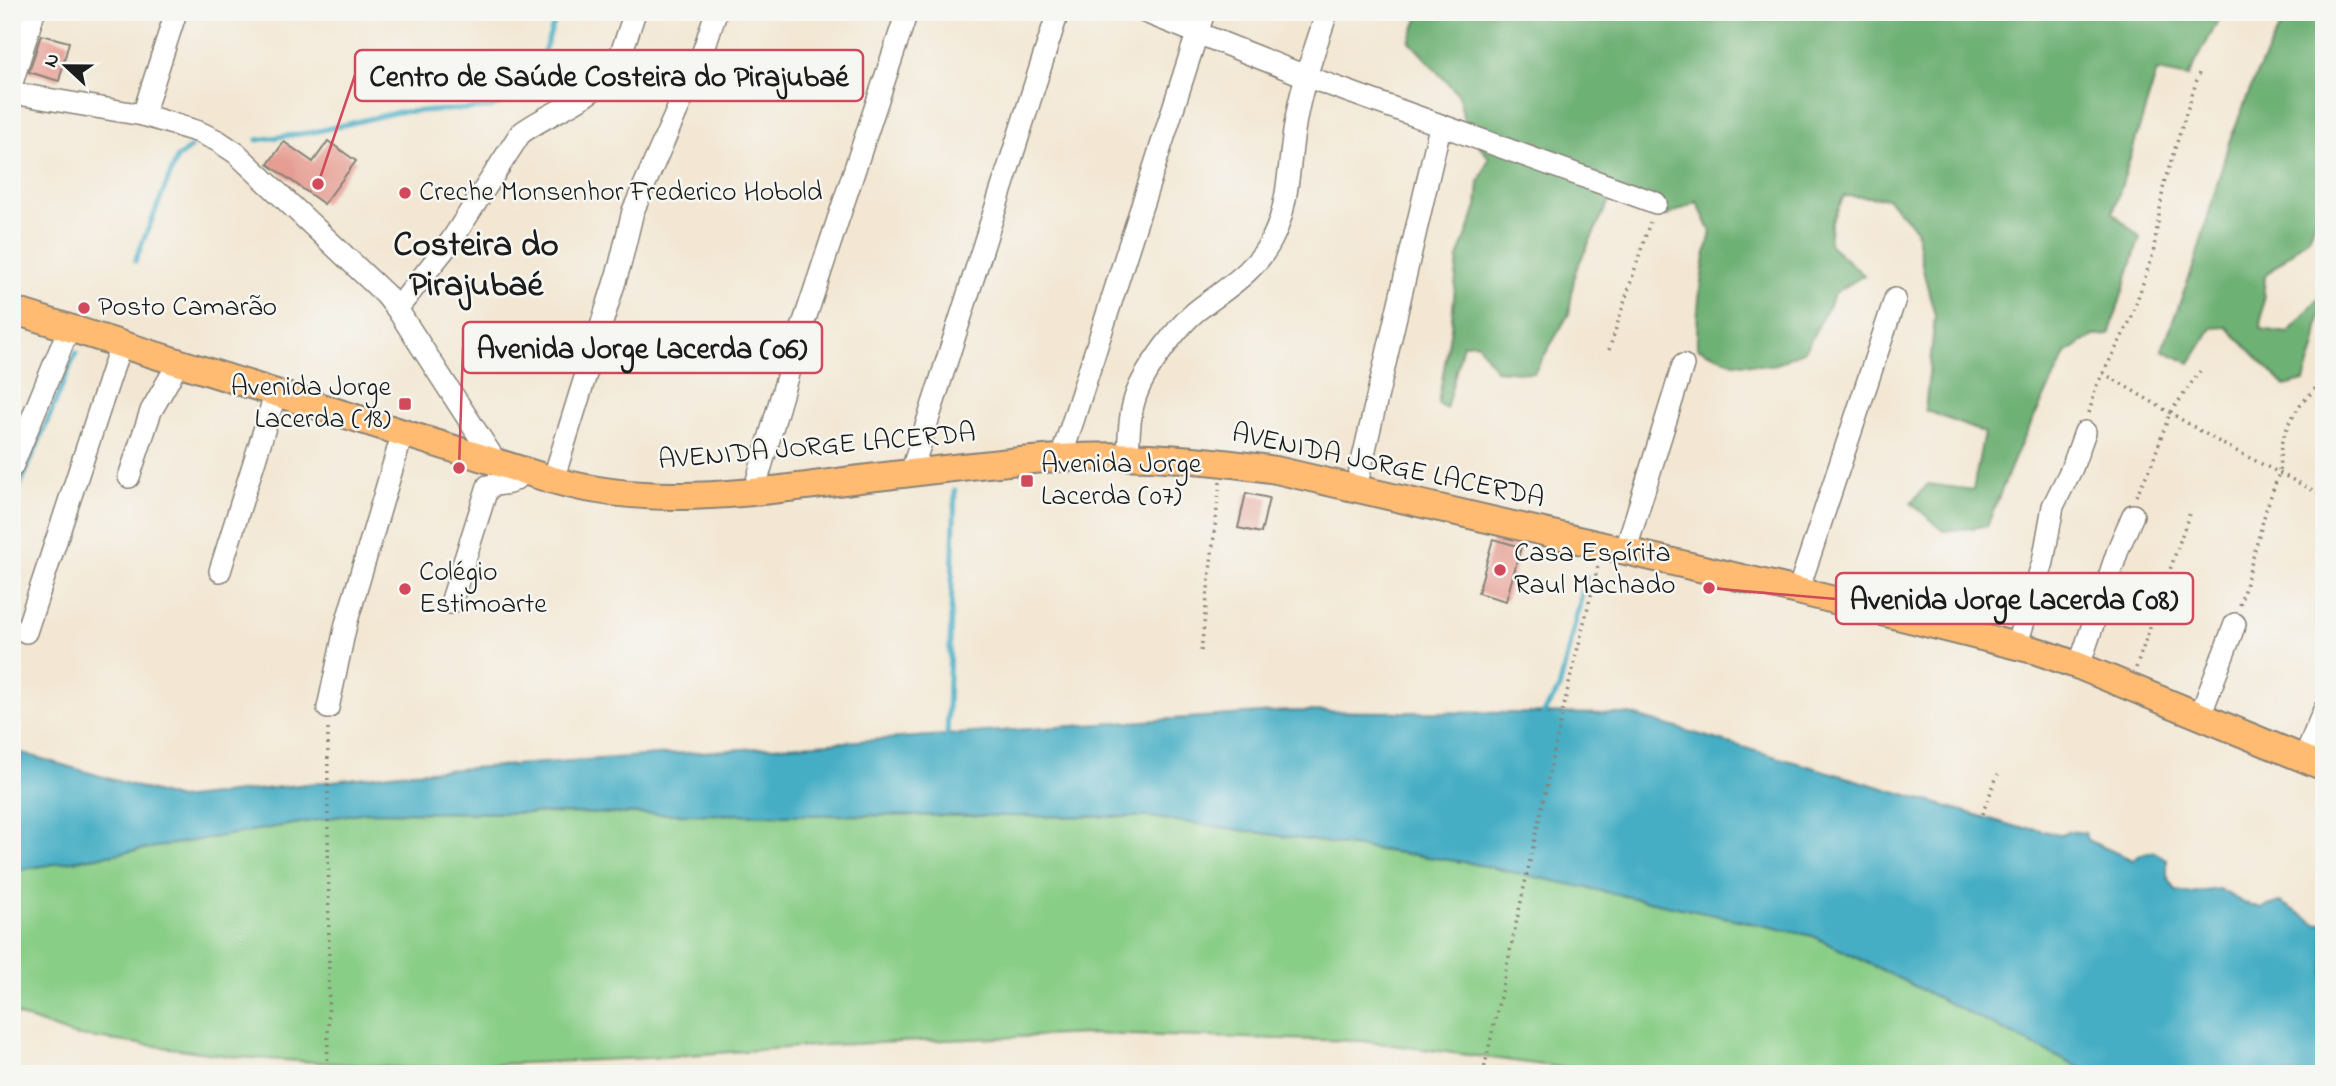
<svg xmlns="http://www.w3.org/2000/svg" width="2336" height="1086" font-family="'Indie Flower',sans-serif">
  <rect width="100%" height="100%" fill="#f6f6f2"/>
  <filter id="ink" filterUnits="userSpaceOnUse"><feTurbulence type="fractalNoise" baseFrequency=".0143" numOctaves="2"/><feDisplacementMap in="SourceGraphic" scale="14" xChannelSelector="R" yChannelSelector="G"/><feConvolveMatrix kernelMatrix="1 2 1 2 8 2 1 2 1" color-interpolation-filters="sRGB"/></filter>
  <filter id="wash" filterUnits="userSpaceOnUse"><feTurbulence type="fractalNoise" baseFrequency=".00686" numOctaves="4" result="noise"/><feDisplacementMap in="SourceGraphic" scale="28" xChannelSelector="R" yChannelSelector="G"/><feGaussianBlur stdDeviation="1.57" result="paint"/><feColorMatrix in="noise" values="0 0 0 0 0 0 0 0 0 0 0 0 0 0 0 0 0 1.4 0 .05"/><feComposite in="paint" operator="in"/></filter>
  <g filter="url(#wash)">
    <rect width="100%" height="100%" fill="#f3e7d3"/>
    <path fill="#89ce87" stroke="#527552" stroke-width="2" d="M366,812L1149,817L1470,863L1813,936L2092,1074H1713L1558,1067L1363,1041L1088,1034L828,1045L647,1058L406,1068L237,1057L73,1035L12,1013V871Z"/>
    <g fill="#6eb174" stroke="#456648" stroke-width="2">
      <path d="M1421,12H2223L2188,77L2157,71L2113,213L2140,237L2109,335L2094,336L2067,352L2017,452L1987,526L1944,531L1911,503L1928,484L1973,490L1984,433L1925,410L1935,316L1923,270L1916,229L1887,198L1844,196L1831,223L1829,244L1864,275L1835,293L1805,351L1772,366L1734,363L1697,348C1696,308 1701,270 1711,232L1697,202L1667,216L1610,199L1575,272L1569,314L1534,373L1496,370L1477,343L1463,344L1446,409L1438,404L1451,328L1458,258L1477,207L1479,182L1489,158L1465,127L1459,95L1409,41Z"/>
      <path d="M2273,12H2324V199L2308,238L2265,276L2261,329L2288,333L2324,292L2315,346L2304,381L2285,386L2227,327L2212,328L2190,363L2162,350L2195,262L2229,142L2257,73L2280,27Z"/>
    </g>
    <path fill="#44adc4" stroke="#306470" stroke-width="2" d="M1288,711L1629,714L2021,828H2033L2059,835L2068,831L2085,833L2087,840L2133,860L2142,854L2154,852L2167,859V876L2176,891L2190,893L2219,889L2244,903L2262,908L2280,902L2317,924L2324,923V1074H2092L1813,936L1470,863L1149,817L366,812L12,871V750L179,799L400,773Z"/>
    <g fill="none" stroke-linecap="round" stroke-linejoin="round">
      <g stroke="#44adc4" stroke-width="5">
        <path d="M257,140L314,132L398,112L491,108L521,93L543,54L558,12"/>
        <path d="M135,261L177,158L190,148"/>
        <path d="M12,505L76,353"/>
        <path d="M1540,719L1559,689L1586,577"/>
        <path d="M947,739L955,490"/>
      </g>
    </g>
    <g id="blocks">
      <g fill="#e69e93">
        <path d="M41,35L69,42L59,81L29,72Z"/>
        <path d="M328,141L356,161L324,204L268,164L284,142L313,162Z"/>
        <path d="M1246,493L1269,498L1261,533L1238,528Z"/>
        <path d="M1493,539L1521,547L1506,601L1478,593Z"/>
      </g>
    </g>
  </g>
  <g filter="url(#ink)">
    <use href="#blocks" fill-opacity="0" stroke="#888278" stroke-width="2"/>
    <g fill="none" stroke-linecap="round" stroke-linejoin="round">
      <g stroke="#888278" stroke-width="24">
        <g id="minor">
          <path d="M1145,12L1305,76L1656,203"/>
          <path d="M12,83L34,12"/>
          <path d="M12,93L143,115L199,132L218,141L236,153L385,294L397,309L496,462"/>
          <path d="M143,115L176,12"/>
          <path d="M397,309L451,241L520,134C547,113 591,100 610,73C622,56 628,32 635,12"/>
          <path d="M1061,458L1204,12"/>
          <path d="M1128,458C1129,437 1129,414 1136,395C1145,370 1178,325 1199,309C1227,288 1259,269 1274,235C1289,204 1289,159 1295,125C1301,86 1315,49 1327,12"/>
          <path d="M12,467L69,328"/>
          <path d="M911,473L1058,12"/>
          <path d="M129,477L151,411L179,362"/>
          <path d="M553,480L620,265L633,211L704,49L716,12"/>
          <path d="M1356,488L1440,127"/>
          <path d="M754,491L796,346L907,12"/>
          <path d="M1625,552L1683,365"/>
          <path d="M220,571L276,392"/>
          <path d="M1798,591L1895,299"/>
          <path d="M451,603L488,486L509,483L527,472"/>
          <path d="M26,632L121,344"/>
          <path d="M2016,646L2043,562L2053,506L2072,468L2085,432"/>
          <path d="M2079,666L2119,547L2133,515"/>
          <path d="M328,708L346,624L403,432"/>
          <path d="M2200,716L2235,624"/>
          <path d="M2304,759L2324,710"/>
        </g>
      </g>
      <g stroke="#888278" stroke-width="30">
        <path id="major" d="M12,310L553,480C669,514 794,485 911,473C960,467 1010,461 1059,458C1131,453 1205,459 1276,470L1798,591L2037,651L2079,666L2324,767"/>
      </g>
      <g stroke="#888278" stroke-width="3.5" stroke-dasharray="2 5" stroke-linecap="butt">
        <path d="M1609,350L1650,222"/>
        <path d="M2103,373L2221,443L2324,496"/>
        <path d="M2089,413L2096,387L2130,321L2153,254L2164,183L2200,70"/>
        <path d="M2136,496L2151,466L2170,413L2200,371"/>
        <path d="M2240,605L2266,510L2279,473L2281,444L2289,423L2300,405L2323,380L2320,358L2324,347"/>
        <path d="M1201,651L1220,482"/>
        <path d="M2136,668L2190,512"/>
        <path d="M1982,814L1998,774"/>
        <path d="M327,1074C331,958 327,843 328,728"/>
        <path d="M1483,1074L1568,688L1598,566"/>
      </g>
      <use href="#minor" stroke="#fff" stroke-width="21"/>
      <use href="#major" stroke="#ffbb71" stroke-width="26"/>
    </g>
  </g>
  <g fill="#d1495b" stroke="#f6f6f2" stroke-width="2.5">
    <circle cx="405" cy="193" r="7"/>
    <circle cx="84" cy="308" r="7"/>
    <rect x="398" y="397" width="14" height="14" rx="3.5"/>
    <rect x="1020" y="474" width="14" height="14" rx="3.5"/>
    <circle cx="1500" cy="570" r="7"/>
    <circle cx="405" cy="589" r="7"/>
  </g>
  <g text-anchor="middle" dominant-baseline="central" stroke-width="5" stroke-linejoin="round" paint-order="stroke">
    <g font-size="28" fill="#1c1c1c" stroke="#f6f6f2" text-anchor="start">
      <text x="419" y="193">Creche Monsenhor Frederico Hobold</text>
      <text x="98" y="308">Posto Camarão</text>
      <text x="391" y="388" text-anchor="end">Avenida Jorge<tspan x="391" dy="32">Lacerda (18)</tspan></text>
      <text x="1041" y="465">Avenida Jorge<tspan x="1041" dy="32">Lacerda (07)</tspan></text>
      <text x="1514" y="554">Casa Espírita<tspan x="1514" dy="32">Raul Machado</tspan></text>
      <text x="419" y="573">Colégio<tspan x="419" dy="32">Estimoarte</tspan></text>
    </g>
    <g font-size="28" fill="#1c1c1c" stroke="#f6f6f2">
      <text transform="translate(817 448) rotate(-5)">AVENIDA JORGE LACERDA</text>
      <text transform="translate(1388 467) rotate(12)">AVENIDA JORGE LACERDA</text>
    </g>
    <g font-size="35" font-weight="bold" fill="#1c1c1c" stroke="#f6f6f2">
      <text x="476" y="246">Costeira do<tspan x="476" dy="40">Pirajubaé</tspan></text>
    </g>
  </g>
  <path fill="none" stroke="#d1495b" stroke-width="2.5" d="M318 184L355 75M459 468L463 347M1709 588L1836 599"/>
  <g fill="#d1495b" stroke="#f6f6f2" stroke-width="2.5">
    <circle cx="318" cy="184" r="7"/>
    <circle cx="459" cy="468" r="7"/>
    <circle cx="1709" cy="588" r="7"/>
  </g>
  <g fill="#f6f6f2" stroke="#d1495b" stroke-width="2.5">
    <rect x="355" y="50" width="508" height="51" rx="7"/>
    <rect x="463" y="322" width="359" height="51" rx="7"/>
    <rect x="1836" y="573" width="357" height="51" rx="7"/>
  </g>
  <g font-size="30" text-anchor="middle" font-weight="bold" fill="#1c1c1c">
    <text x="609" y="86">Centro de Saúde Costeira do Pirajubaé</text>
    <text x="642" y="358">Avenida Jorge Lacerda (06)</text>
    <text x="2014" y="609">Avenida Jorge Lacerda (08)</text>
  </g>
  <rect width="2336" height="1086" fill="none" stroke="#f6f6f2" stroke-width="42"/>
  <g transform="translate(66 66) rotate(292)" stroke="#f6f6f2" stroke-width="5" paint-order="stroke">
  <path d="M0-5L12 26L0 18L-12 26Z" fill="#1c1c1c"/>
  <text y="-10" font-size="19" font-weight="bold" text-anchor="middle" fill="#1c1c1c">N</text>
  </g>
</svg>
